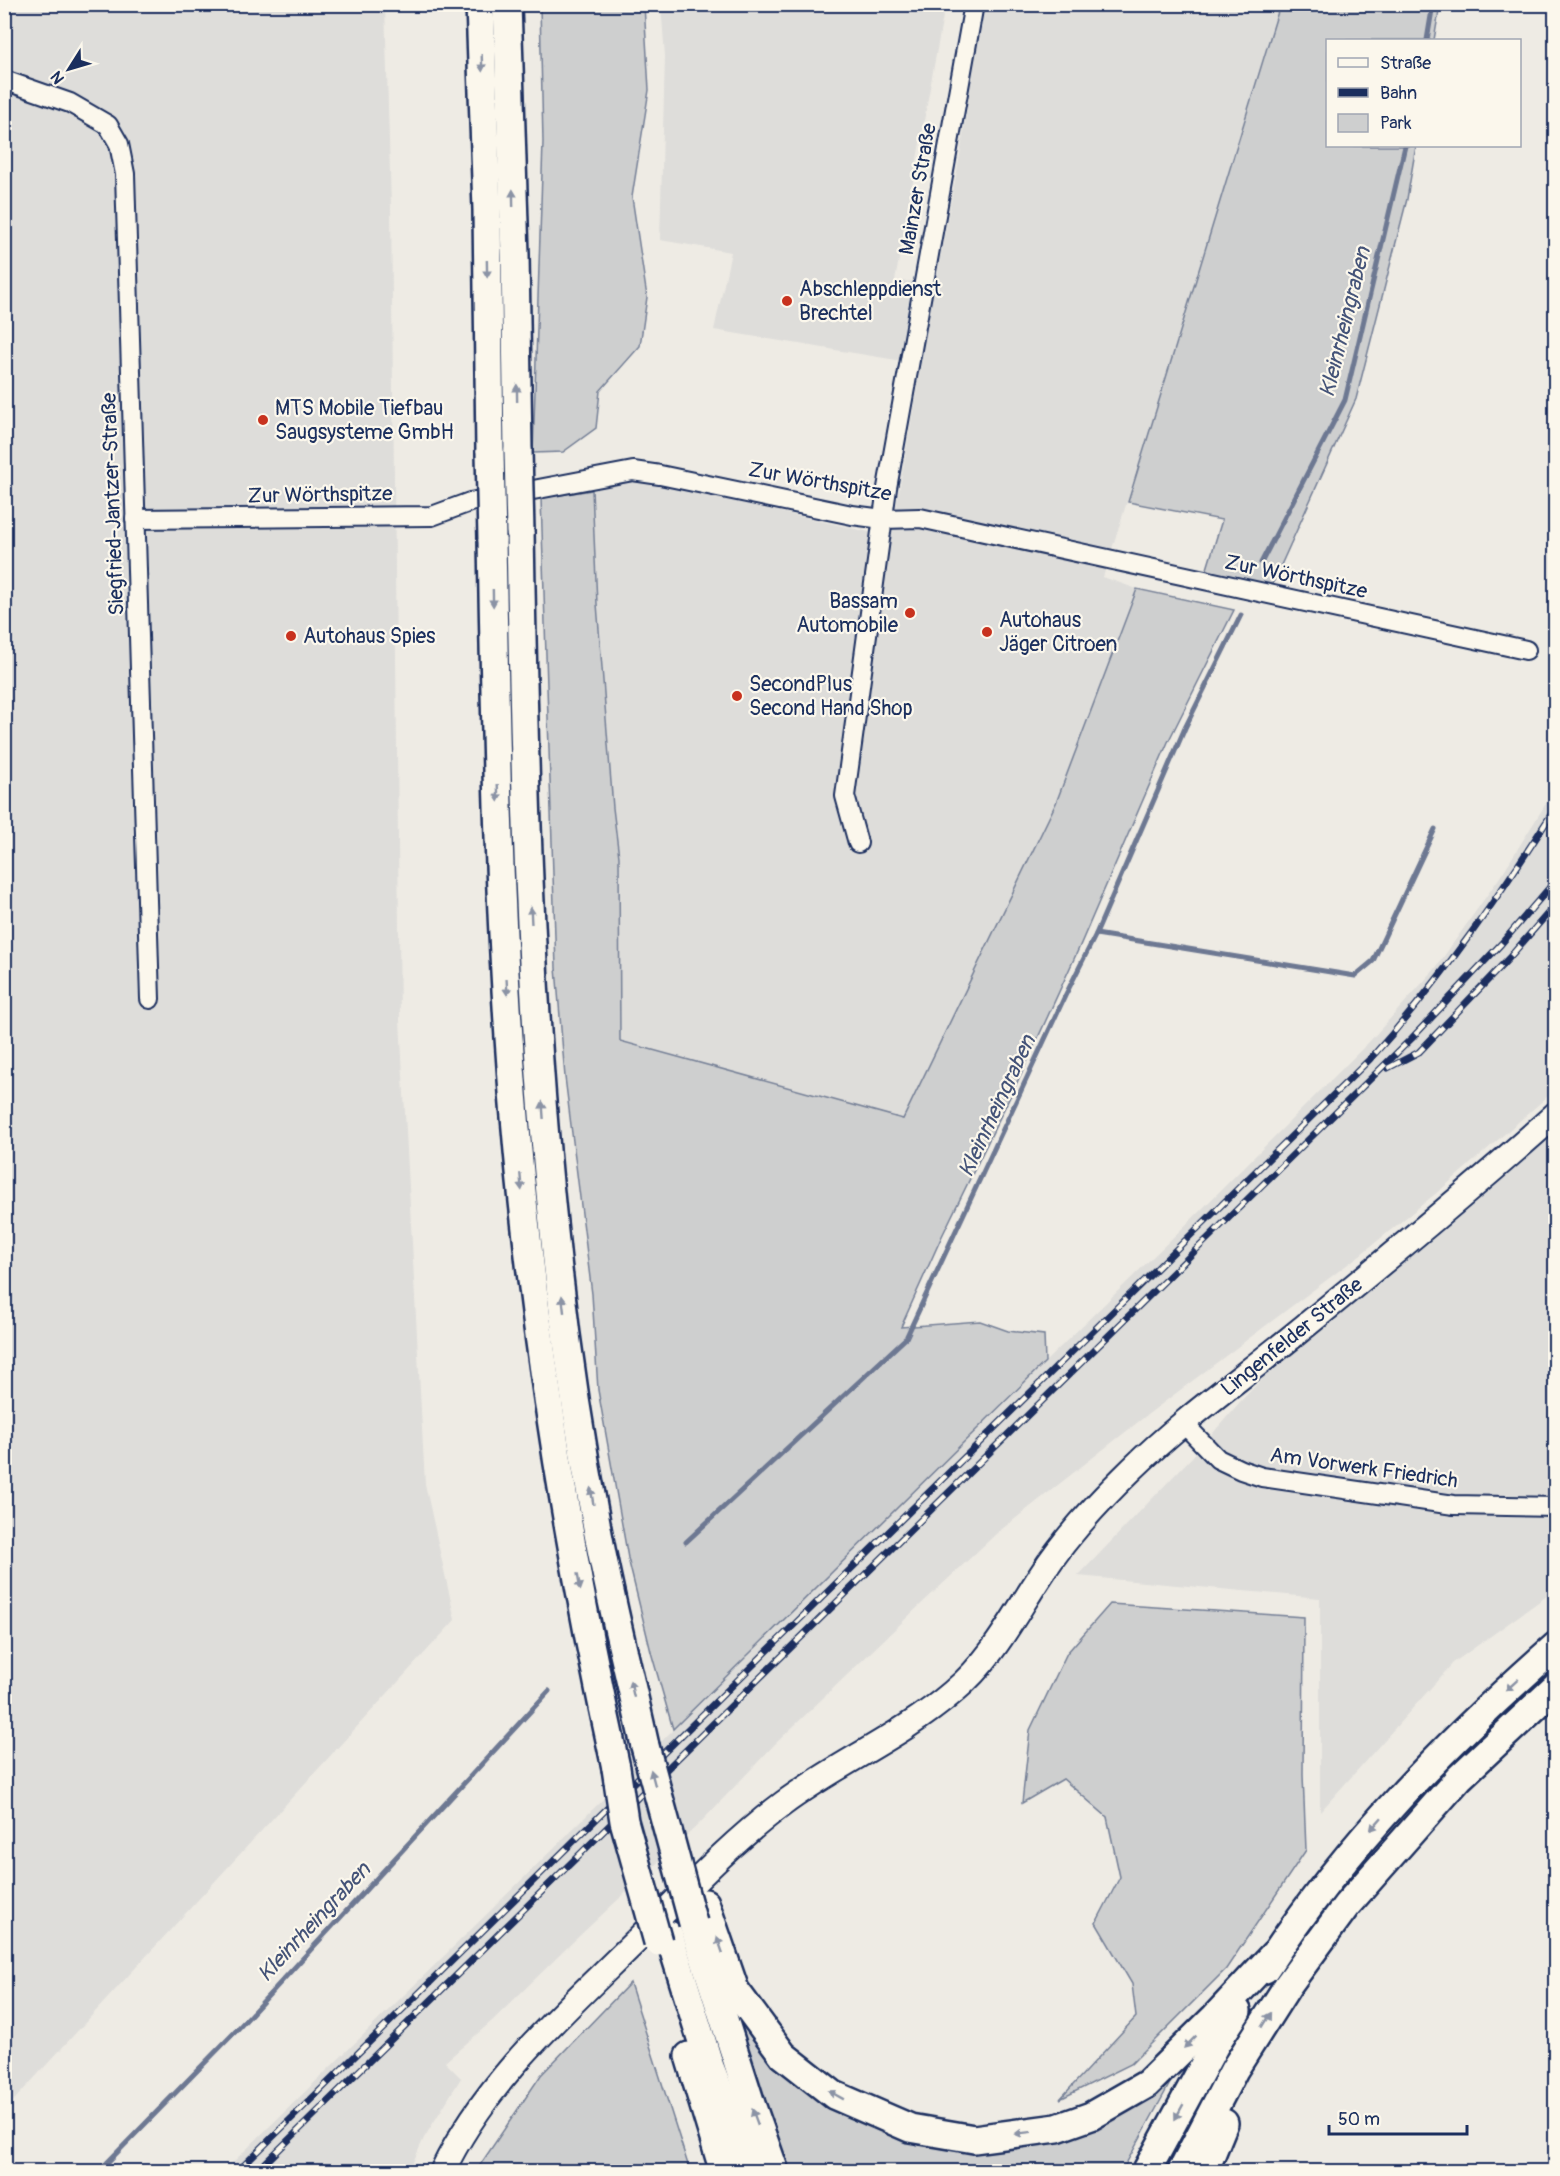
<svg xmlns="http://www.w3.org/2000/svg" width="1560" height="2176" font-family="Pangolin,sans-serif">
  <rect width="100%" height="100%" fill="#eeebe4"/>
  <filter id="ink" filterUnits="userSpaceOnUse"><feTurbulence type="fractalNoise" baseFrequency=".0167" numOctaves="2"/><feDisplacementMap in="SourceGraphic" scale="12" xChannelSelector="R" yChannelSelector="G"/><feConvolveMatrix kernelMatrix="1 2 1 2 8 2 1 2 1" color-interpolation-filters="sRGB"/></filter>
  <g filter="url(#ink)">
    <g fill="#deddda">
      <path d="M5,5H385L391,207L400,1020L425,1484L455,1620L5,2110Z"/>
      <path d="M661,5H945L895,281L935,282L960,155L982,5H1280L1183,326L1103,577L1137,589L1056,803L903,1119L620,1042L619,857L613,808L597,604L592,490L637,479L891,537L921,364L714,330L731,252L660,240L665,56Z"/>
      <path d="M1555,789V1090L1445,1186L1360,1255L1147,1415L997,1533L918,1607L775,1744L699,1824L576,1939L492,2021L445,2062L461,2078L424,2138L409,2171L223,2172L489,1912L1045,1362L1196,1215L1369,1042L1435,969L1502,874Z"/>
      <path d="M1555,1130V1590L1453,1663L1320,1812V1598L1078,1576L1193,1456L1239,1403L1279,1361Z"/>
    </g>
    <g fill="#cecfcf" stroke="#747f96" stroke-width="1.5">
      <path d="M540,5H644L649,90L632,197L647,297L640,346L600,391L596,428L563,452L533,453L543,142Z"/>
      <path d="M1280,5H1440L1434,40H1328V146H1416L1407,199L1356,399L1272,585L1206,572L1222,520L1128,502Z"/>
      <path d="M592,490L597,604L613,808L619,857L620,1041L903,1119L1056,803L1137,589L1234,610L1168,742L1079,948L1025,1066L942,1236L901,1327L980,1321L1008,1331L1044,1335L1045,1362L673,1729L651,1652L628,1558L598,1390L592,1294L565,1077L556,968L541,498Z"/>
      <path d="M1110,1604L1304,1617L1303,1775L1306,1850L1226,1969L1131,2064L1060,2099L1136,2017L1132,1984L1096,1923L1120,1877L1107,1817L1063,1779L1022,1803L1030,1730L1067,1653Z"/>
      <path d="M630,1983L690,2171H476L541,2075Z"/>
      <path d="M731,1998L772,2057L974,2147L1175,2074L1122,2171H788Z"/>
    </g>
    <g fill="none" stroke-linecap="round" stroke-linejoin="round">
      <g stroke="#6d7892" stroke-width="5">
        <path d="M1427,40L1433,4"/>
        <path d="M1261,563L1345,400L1405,146"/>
        <path d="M1096,934L1355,976L1373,961L1435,829"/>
        <path d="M686,1542L906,1338L1065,996L1096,934L1185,728L1241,615"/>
        <path d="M98,2172L234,2033L549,1691"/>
      </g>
      <g stroke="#1b2f5e" stroke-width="22">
        <g id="minor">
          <path d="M4,80L70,103L108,125L119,144L125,174L150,999"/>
          <path d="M135,519L432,516L470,502L633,471L660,475L852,515L883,519L920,518L1526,650"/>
          <path d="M858,843L845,796L887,488L974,4"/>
          <path d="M1184,1424L1218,1459L1241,1470L1262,1477L1454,1505L1556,1507"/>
        </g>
      </g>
      <g stroke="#1b2f5e" stroke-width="28">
        <path id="major" d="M442,2172C486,2079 565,2011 636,1941C684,1893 730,1843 784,1803C838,1763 902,1736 953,1692C992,1660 1014,1616 1041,1575C1066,1536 1099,1501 1132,1469C1180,1422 1236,1382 1288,1340C1379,1266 1469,1192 1556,1114"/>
      </g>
      <g stroke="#1b2f5e" stroke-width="32">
        <g id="highway">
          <path d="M480,4L487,210L490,452"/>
          <path d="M507,4L515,255L518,451"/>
          <path d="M520,532C524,765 529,999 554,1232C565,1340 581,1448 602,1554C615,1619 631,1682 645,1746"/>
          <path d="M492,539C496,769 500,1000 526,1229C546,1410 577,1590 616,1768"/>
          <path d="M705,1903L735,1990L783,2055L834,2095L910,2128L974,2139L1057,2128L1091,2116L1147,2084L1215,2017L1274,1954"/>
          <path d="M693,1923L751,2104L775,2172"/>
          <path d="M669,1935L710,2067L751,2172"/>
          <path d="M1265,1969C1344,1847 1447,1742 1556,1646"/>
          <path d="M689,2056L724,2172"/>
          <path d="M1146,2172L1216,2043L1237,2011"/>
          <path d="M1181,2172L1234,2070L1288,1985L1346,1906L1459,1778L1556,1687"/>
          <path d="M1204,2172L1224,2123"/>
        </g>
      </g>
      <use href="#minor" stroke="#fbf7ec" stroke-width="18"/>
      <use href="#major" stroke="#fbf7ec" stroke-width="24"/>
      <use href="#highway" stroke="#fbf7ec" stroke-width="27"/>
      <g stroke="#1b2f5e" stroke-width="7">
        <g id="rail">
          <path d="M1388,1068L1419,1052L1509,958L1556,904"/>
          <path d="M237,2172L1370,1059C1441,981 1499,896 1556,807"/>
          <path d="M256,2172L1412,1038L1501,944L1556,880"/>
        </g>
      </g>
      <use href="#rail" stroke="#fbf7ec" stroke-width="4.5" stroke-dasharray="14" stroke-linecap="butt"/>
      <g stroke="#1b2f5e" stroke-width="32" stroke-linecap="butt">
        <g id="highway-bridge">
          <path d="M518,451L520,532"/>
          <path d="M490,452L492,539"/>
          <path d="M645,1746L693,1923"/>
          <path d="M616,1768L624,1821L658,1942"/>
        </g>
      </g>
      <use href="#highway-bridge" stroke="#fbf7ec" stroke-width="27"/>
    </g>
    <defs><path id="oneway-solid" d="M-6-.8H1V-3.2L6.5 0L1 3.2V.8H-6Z" transform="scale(1.5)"/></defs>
    <g fill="#8b93a5">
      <use href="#oneway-solid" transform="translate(482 63) rotate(88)"/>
      <use href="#oneway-solid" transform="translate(513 198) rotate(-91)"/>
      <use href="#oneway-solid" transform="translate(487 269) rotate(89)"/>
      <use href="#oneway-solid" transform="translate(517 393) rotate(-91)"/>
      <use href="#oneway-solid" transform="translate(493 598) rotate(89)"/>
      <use href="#oneway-solid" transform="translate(498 793) rotate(88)"/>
      <use href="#oneway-solid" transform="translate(531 915) rotate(-93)"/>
      <use href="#oneway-solid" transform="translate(507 987) rotate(87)"/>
      <use href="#oneway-solid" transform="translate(543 1110) rotate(-94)"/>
      <use href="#oneway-solid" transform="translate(521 1182) rotate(85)"/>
      <use href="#oneway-solid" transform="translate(563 1304) rotate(-97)"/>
      <use href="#oneway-solid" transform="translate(592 1496) rotate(-100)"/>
      <use href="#oneway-solid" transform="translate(579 1582) rotate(80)"/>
      <use href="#oneway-solid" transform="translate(1512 1685) rotate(138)"/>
      <use href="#oneway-solid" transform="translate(632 1689) rotate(-103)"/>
      <use href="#oneway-solid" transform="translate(653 1778) rotate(-105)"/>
      <use href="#oneway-solid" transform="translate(1376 1824) rotate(131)"/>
      <use href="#oneway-solid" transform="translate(720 1945) rotate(-109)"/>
      <use href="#oneway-solid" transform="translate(1266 2020) rotate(-58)"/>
      <use href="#oneway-solid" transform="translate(1190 2042) rotate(135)"/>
      <use href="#oneway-solid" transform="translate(836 2095) rotate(-151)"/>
      <use href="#oneway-solid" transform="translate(1179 2112) rotate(119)"/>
      <use href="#oneway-solid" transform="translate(755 2117) rotate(-110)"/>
      <use href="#oneway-solid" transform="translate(1023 2133) rotate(173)"/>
    </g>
  </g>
  <g fill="#c8321e" stroke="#fbf7ec" stroke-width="2">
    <circle cx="787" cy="301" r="6"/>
    <circle cx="263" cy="420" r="6"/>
    <circle cx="910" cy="613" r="6"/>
    <circle cx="987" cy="632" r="6"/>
    <circle cx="291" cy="636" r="6"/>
    <circle cx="737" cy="696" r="6"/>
  </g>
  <g text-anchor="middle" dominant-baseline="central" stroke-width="4.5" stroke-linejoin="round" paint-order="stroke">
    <g font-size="21" fill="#1b2f5e" stroke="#fbf7ec">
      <text transform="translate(918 189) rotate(-80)">Mainzer Straße</text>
      <text transform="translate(820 482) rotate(10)">Zur Wörthspitze</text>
      <text transform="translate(320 495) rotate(-1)">Zur Wörthspitze</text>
      <text transform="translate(113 504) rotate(-92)">Siegfried-Jantzer-Straße</text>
      <text transform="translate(1296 577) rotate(12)">Zur Wörthspitze</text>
      <text transform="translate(1292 1337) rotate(-39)">Lingenfelder Straße</text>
      <text transform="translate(1364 1468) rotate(8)">Am Vorwerk Friedrich</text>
    </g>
    <g font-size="21" fill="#1b2f5e" stroke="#fbf7ec" text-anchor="start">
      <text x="799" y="289">Abschleppdienst<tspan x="799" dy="24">Brechtel</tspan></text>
      <text x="275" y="408">MTS Mobile Tiefbau<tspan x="275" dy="24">Saugsysteme GmbH</tspan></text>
      <text x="898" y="601" text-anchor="end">Bassam<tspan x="898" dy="24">Automobile</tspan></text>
      <text x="999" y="620">Autohaus<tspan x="999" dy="24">Jäger Citroen</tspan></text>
      <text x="303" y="636">Autohaus Spies</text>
      <text x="749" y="684">SecondPlus<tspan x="749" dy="24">Second Hand Shop</tspan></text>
    </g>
    <g font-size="22" font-style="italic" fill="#445378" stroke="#fbf7ec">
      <text transform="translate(1345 322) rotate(-76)">Kleinrheingraben</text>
      <text transform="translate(997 1106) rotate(-65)">Kleinrheingraben</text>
      <text transform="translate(314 1922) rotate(-47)">Kleinrheingraben</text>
    </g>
  </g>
  <rect width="1560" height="2176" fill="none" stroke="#fbf7ec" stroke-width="24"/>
  <rect x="12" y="12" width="1536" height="2152" fill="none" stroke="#1b2f5e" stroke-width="2" filter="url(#ink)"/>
  <rect x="1326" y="39" width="195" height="108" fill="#fbf7ec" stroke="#a1a7b3" stroke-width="1.5"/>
  <rect x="1338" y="58" width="30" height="9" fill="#fbf7ec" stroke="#a1a7b3" stroke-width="1.5"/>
  <text x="1380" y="69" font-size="18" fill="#1b2f5e">Straße</text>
  <rect x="1338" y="88" width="30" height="9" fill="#1b2f5e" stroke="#a1a7b3" stroke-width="1.5"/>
  <text x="1380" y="99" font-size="18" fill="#1b2f5e">Bahn</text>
  <rect x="1338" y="114" width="30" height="18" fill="#cecfcf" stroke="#a1a7b3" stroke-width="1.5"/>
  <text x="1380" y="129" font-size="18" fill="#1b2f5e">Park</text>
  <g transform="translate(69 69) rotate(233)" stroke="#fbf7ec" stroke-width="4.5" paint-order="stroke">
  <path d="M0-4.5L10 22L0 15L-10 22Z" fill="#1b2f5e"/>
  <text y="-9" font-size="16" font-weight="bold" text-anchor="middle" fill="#1b2f5e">N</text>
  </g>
  <path d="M1329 2125v9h138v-9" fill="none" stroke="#1b2f5e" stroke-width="3"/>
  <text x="1338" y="2125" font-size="18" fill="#1b2f5e" stroke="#fbf7ec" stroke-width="4.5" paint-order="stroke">50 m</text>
</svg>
